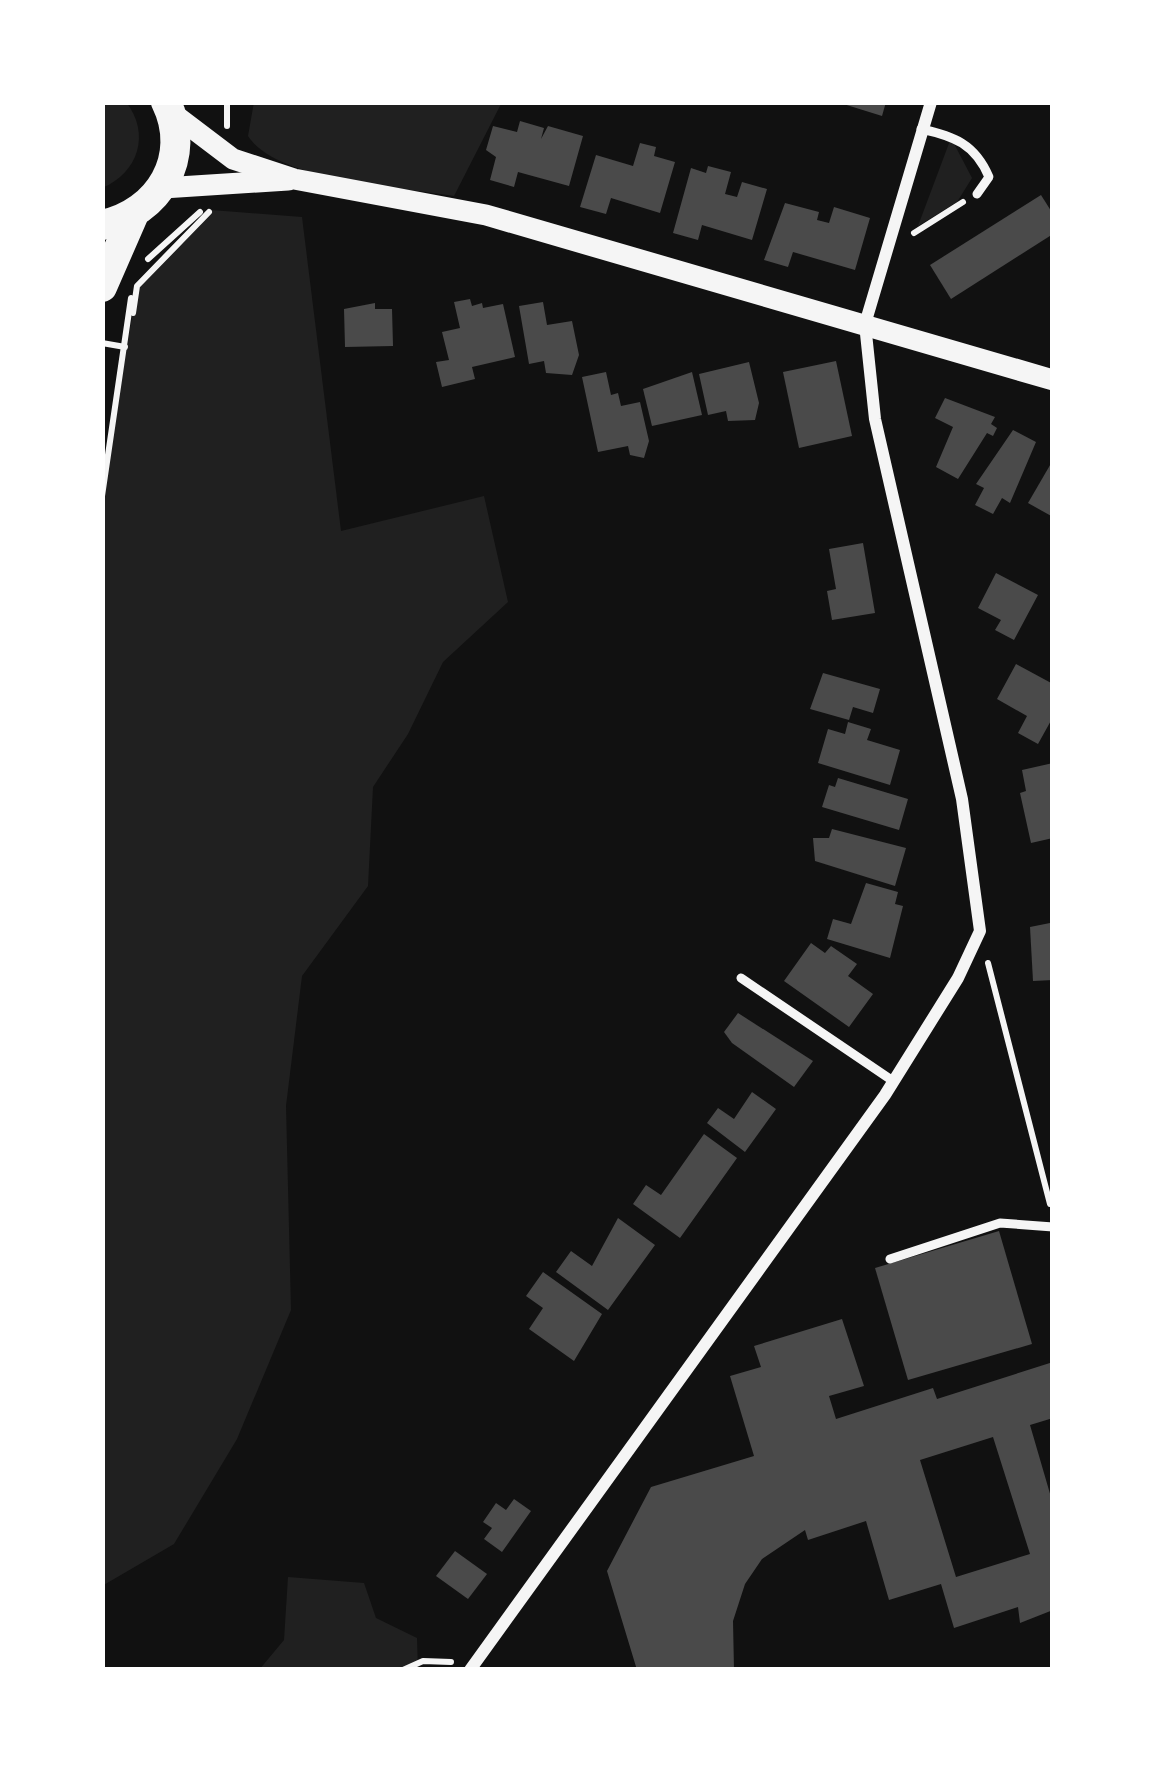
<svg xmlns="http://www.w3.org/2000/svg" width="1155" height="1772" font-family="Arial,sans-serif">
  <rect width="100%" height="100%" fill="#111"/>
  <g fill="#202020">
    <path d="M102,102H126C151,134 138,173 102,188Z"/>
    <path d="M254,102H502L454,196C401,187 277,181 248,136Z"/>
    <path d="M951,138L972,178L957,202L918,226Z"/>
    <path d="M211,210L302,217L341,531L484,496L508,602L443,662L408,734L373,787L368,886L302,976L286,1106L291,1310L237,1439L174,1544L102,1586V499L137,286Z"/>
    <path d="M288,1577L364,1583L376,1618L417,1638L418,1670H259L284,1640Z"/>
  </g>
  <g fill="#4a4a4a" fill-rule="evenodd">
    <path d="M837,102H886L882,116Z"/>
    <path d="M520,121L544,128L541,139L548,126L583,136L569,186L518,172L514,187L490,180L496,157L486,150L493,126L517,132Z"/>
    <path d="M640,143L656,147L654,156L675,162L660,213L611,198L606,214L580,207L596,155L633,166Z"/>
    <path d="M708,166L731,172L725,194L737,197L742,182L767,189L752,240L702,225L698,240L673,233L691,168L706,173Z"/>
    <path d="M1041,195L1053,214V234L951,299L930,265Z"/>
    <path d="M785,203L819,212L817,220L829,223L834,207L870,218L855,270L793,252L788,267L764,260Z"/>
    <path d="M470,299L472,306L482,303L483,308L503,304L515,357L472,367L475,379L442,387L436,362L449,360L442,332L460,328L454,302Z"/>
    <path d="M543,302L547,325L572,321L579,355L572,375L546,373L544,361L529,364L519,306Z"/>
    <path d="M375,303V309H392L393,346L345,347L344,309Z"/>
    <path d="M836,361L852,436L799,448L783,372Z"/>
    <path d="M749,362L759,403L755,420L728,421L726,411L708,415L699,374Z"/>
    <path d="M606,372L611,395L618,393L621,406L640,402L649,441L644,458L630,455L628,446L598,452L582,377Z"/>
    <path d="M692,372L702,415L652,426L643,389Z"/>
    <path d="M945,398L995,417L991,424L997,428L993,436L987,433L958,479L936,467L953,427L935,418Z"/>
    <path d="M1013,430L1036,442L1010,503L1002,498L993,514L975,505L984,488L976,484Z"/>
    <path d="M1053,460V517L1028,503Z"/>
    <path d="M863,543L875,613L832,620L827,591L836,589L829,549Z"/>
    <path d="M996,573L1038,595L1014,640L995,630L1001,620L978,608Z"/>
    <path d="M1016,664L1053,684V717L1038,744L1018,733L1027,716L997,699Z"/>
    <path d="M823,673L880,689L873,713L853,707L849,720L810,709Z"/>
    <path d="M848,722L871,729L867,740L900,750L890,785L818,763L828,729L845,734Z"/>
    <path d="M1053,763V838L1031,843L1020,793L1026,791L1022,770Z"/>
    <path d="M838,778L908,799L899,830L822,807L829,785L835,787Z"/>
    <path d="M832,829L906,848L895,886L815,861L813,838H829Z"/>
    <path d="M866,883L898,892L895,904L903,906L890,958L827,939L833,919L851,924Z"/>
    <path d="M1050,923L1053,980L1033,981L1030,927Z"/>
    <path d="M811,943L825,953L831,946L857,964L848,976L873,994L849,1027L784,981Z"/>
    <path d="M738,1013L813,1061L794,1087L732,1043L724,1032Z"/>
    <path d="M752,1092L776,1109L745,1152L707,1123L718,1108L734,1119Z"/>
    <path d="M704,1134L737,1158L680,1238L633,1204L646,1185L661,1195Z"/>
    <path d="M618,1218L655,1245L608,1310L556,1272L571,1251L592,1266Z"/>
    <path d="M999,1231L1032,1344L908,1380L875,1268Z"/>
    <path d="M543,1272L602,1314L574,1361L529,1329L543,1308L526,1296Z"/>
    <path d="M842,1319L864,1386L829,1396L836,1419L933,1388L937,1399L1053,1362V1418L1030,1425L1053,1504V1610L1020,1623L1018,1607L954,1628L941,1584L889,1600L866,1521L808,1540L805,1530L762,1559L745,1584L733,1621L734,1670H637L607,1571L651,1487L754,1456L730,1376L761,1367L754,1346ZM993,1437L1030,1554L956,1577L920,1460Z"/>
    <path d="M514,1499L531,1511L502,1552L484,1539L492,1528L483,1522L496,1503L506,1510Z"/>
    <path d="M455,1551L487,1574L468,1599L436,1576Z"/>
  </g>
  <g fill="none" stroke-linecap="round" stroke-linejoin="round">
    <g stroke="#f5f5f5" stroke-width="6">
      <path d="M227,126V102"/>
      <path d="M914,233L963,202"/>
      <path d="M148,259L200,212"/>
      <path d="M133,313L137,286L209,212"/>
      <path d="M102,343L125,347"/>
      <path d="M102,496L131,298"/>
      <path d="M988,963L1050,1204"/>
      <path d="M403,1670L423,1661L451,1662"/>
    </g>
    <g stroke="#f5f5f5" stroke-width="9">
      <path d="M921,129C954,136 975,144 989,177L977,194"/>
      <path d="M741,978L893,1081"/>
      <path d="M890,1259L1000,1223L1053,1227"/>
    </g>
    <path stroke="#f5f5f5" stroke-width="12" d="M470,1670L885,1095L958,978L980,931L962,799L875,419L865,324L931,102"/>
    <g stroke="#f5f5f5" stroke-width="21">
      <path d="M171,112L233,159L294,179L486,215L1053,380"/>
      <path d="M163,188L288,180"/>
    </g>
    <g stroke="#f5f5f5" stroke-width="30">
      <path d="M102,225C159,213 193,157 166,102"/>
      <path d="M102,287L133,216"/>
    </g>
  </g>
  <rect width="1155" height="1772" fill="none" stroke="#ffffff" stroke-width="210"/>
</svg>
